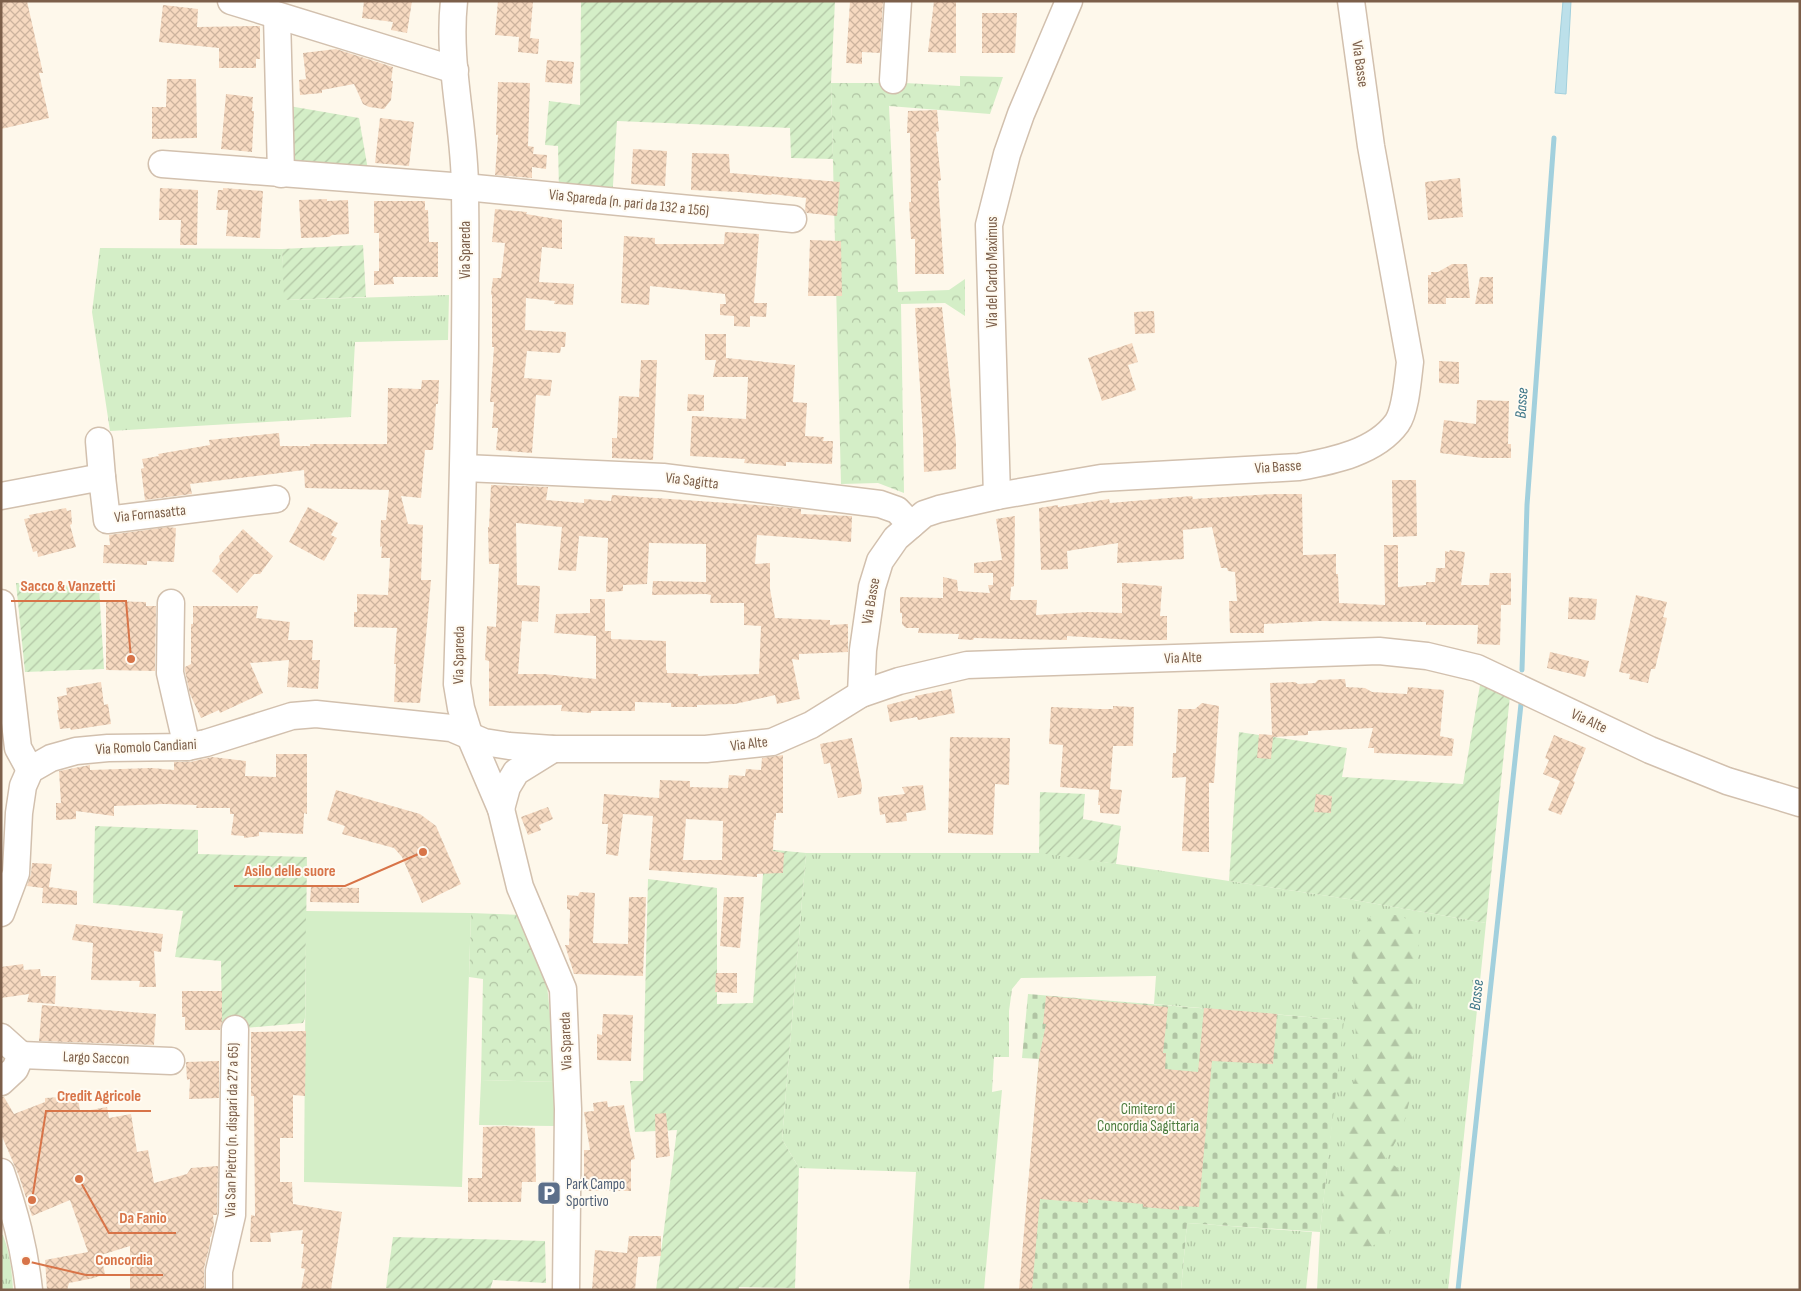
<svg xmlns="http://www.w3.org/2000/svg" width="1801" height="1291" font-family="'Sofia Sans Condensed',sans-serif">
  <defs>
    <pattern id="grass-tufts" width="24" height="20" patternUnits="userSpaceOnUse" patternTransform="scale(1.25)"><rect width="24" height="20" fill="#d4eec7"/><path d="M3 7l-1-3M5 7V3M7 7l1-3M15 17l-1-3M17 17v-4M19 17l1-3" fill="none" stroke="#b1c4a4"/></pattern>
    <pattern id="forest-firs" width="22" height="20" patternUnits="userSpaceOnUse" patternTransform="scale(1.25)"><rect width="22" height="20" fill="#d4eec7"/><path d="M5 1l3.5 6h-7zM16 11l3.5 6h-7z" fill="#b1c4a4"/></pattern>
    <pattern id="cemetery-stones" width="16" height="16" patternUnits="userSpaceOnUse" patternTransform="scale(1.25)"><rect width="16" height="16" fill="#d4eec7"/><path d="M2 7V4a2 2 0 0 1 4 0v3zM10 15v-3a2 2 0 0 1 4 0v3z" fill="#b1c4a4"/></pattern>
    <pattern id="park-crowns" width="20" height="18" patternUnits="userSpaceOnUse" patternTransform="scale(1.25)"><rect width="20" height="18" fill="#d4eec7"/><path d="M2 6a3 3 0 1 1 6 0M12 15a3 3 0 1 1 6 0" fill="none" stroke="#b1c4a4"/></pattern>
    <pattern id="garden-furrows" width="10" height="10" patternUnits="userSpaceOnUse" patternTransform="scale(1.25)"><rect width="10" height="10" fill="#d4eec7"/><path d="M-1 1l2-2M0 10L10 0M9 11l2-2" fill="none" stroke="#b1c4a4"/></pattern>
    <pattern id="building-cross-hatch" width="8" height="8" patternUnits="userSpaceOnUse" patternTransform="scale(1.25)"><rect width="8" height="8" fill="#f6d9c0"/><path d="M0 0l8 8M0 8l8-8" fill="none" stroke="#ccb39e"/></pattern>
  </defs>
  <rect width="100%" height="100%" fill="#fef8eb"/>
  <g fill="url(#grass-tufts)">
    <path d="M100,248L282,249L285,300L449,295L448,340L355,342L351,417L110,431L92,312Z"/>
    <path d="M806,853H1044L1348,899L1486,923L1448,1290H1317L1320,1232L1343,1020L1154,1004L1156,976L1021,978L1012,989L1009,1011V1057H994L992,1092L1002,1090L984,1290H909L916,1172L799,1168L782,1139Z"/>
    <path d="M1187,1223L1312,1232L1306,1290H1181Z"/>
    <path d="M1,1235H3C10,1253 12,1271 13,1290H1Z"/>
  </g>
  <path fill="url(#forest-firs)" d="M1372,915H1401L1418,929L1419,941L1414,1002V1043L1409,1103L1402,1130L1386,1159L1400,1170V1191L1391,1217L1389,1238L1372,1246L1348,1251L1337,1223L1344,1176L1345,1120L1358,1066L1351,943Z"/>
  <path fill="url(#cemetery-stones)" d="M1028,994L1344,1020L1320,1232L1187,1223L1181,1290H1020L1039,1059L1022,1058Z"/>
  <g fill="url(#park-crowns)">
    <path d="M960,76L1003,77L990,114L889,106L898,292L949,290L965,279V316L945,303L901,304L904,493L878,483L841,484L831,83H905L960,86Z"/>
    <path d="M471,913L522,915L547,985L557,1082L481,1080L483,979L469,977Z"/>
  </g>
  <g fill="url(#garden-furrows)">
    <path d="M581,1H835L831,83L833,159L791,158L790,128L617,121L612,201L559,190L558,146L545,145L549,101L580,105Z"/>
    <path d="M289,106L359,118L368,170L292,165Z"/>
    <path d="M363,245L366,297L284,300L282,249Z"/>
    <path d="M16,583L99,587L104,669L25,672Z"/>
    <path d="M1480,685L1510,696L1486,923L1348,899L1229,881L1239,732L1347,748L1342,777L1463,784Z"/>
    <path d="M1040,792L1085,794L1083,819L1121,826L1116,864L1039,853Z"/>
    <path d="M95,826L198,830V854L307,857L305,1018L303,1023L222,1030L221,961L175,957L183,911L93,903Z"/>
    <path d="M765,849L806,853L782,1139L799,1168L795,1288L739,1287V1290H656L677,1130L635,1132L630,1081H643L648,879L717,888V1004L753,1003Z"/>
    <path d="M393,1237L545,1241L546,1283L493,1280L490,1290H407L386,1288Z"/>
  </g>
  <g fill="#d4eec7">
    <path d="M306,911L471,913L462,1187L304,1182Z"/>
    <path d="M481,1080L557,1082L556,1126L479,1125Z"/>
  </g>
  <path fill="#bce0ea" stroke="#a2d0dd" d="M1563,1H1571L1566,94L1555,93Z"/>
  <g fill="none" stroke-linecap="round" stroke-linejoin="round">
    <g stroke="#a2d0dd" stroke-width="5">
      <path d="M1522,670L1527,505L1554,138"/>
      <path d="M1458,1290L1521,704"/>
    </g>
  </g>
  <g fill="url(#building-cross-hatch)" fill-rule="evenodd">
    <path d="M1,1H27L43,73H39L49,118L1,129Z"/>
    <path d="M364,1H412L407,33L391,30L393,22L362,18Z"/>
    <path d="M498,1H533L530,38L539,39L538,54L518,52L519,37L495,35Z"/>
    <path d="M850,1H883L880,53L862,52V64L846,63Z"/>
    <path d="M934,1H956V53L928,52Z"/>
    <path d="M163,5L198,9L197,27L260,26V59H256V68H219V48L159,42Z"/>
    <path d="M982,13H1017L1015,53H982Z"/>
    <path d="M336,49L393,67L391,81H393L391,100L384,109L369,107L363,104L354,84L322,90V93L300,95L299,80L306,79L303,53Z"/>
    <path d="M547,60L574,62L572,84L545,82Z"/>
    <path d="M167,79H196L197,138L152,139V107H166Z"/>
    <path d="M498,82L530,83L528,146L534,147L533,154L547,155L546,169L532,167V178L495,175L498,135H496Z"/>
    <path d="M226,94L253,97L252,111H254L252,152L221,149Z"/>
    <path d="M937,110L939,131L936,132L941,180L938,181L944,274H915V239H911L909,202H911L910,133H907L908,111Z"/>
    <path d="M380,118L414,122L409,166L375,163Z"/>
    <path d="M633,149L667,151L665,186L631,184Z"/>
    <path d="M692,153L729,154L730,173L840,182L837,216L807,213L805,211L806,198L772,194L771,195L739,192L691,190Z"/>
    <path d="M1460,178L1463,217L1428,220L1425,182Z"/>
    <path d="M160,188L198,190L197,245H180L181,220H159Z"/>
    <path d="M223,188L263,191L260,238L226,236L228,210H216L218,190H223Z"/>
    <path d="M327,199V201L348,200L349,234L332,235L329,237L301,238L299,200Z"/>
    <path d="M374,201H425V210H428L429,242H438V277H393L394,284L374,285V271H379V233H374Z"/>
    <path d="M495,209L527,212L526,214L562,220V249L542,247L539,282L574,284L573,305L554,304L555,301L526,298L525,330L566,332L565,347H561L560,353L527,351L524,378L552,380L550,396L536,395L532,453L496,450L498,428H492L494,402H490L494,347H492V295L491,294L493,278H501L505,243L492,242Z"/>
    <path d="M725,232L759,234L754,303H767L766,317L750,316V327L734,326V316L720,315V304H726L725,294L650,286L649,305L621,303L624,236L655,238V244H724Z"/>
    <path d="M810,240L841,241L842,296H808Z"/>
    <path d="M1452,264H1467L1470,298H1446V304H1428V275H1431V272H1438Z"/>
    <path d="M1480,277H1493V304H1475Z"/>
    <path d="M942,307L956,443V469L924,472L923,434L915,308Z"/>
    <path d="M1154,311L1155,333L1135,334L1134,312Z"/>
    <path d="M705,334H726V358L795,365L793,402L807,403L805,436L824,437L823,441H833L832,464L786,462V466L744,463L745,459L690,456L692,416L746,419L748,377H713L716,360H705Z"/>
    <path d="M1132,343L1138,362L1128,365L1136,390L1102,401L1088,358Z"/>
    <path d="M641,360H657L653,460L612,458V438H617L619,396L639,397Z"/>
    <path d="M1439,361L1459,362V384L1439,383Z"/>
    <path d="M422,380H439L438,404H436L433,450H425L421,498L401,496L408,524L423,525L421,580H431L420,703L394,702L396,664H394L397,628L354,627V612H357V594L388,595L390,558H381L382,546L380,547L381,520H386L389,490L305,488L304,470L190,484L192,494L145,500L141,469L144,468L142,459L159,456L158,454L210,445L209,440L279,433L280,446H310V444H387L388,388L421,389Z"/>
    <path d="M688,394L704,395V411H687Z"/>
    <path d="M1477,400L1509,401L1508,444H1511V458H1483L1440,453L1444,420L1476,424Z"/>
    <path d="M1392,480H1416L1417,536L1393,537Z"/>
    <path d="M491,485L548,487L546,500L584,503V499L611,501L612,495L771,506L801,509V514L852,516L851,542L757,535L755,564L770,563V589L775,618L830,620V625L848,624V652L799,654V660L792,659L800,699L777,704L775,695L735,704L697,705V707H671V703L635,702V711H591V713L561,711L562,705L489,706V661L485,660L487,626L496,627L499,564H489L488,527H489ZM516,523L562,527L558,570L576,571L579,536L608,538L606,592L623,591V585L647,584L649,543L706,544V582L653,581L652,595L706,594L711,595L710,603H744V625L761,626L759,674L698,676V674L667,673V670H666V641L611,639V631H605V599H590V613L556,614L554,633L596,636V679L544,674H518L522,621L538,622L540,586L517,585Z"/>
    <path d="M1274,494H1302L1303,555L1336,554V574H1338L1339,603L1385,605L1384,545H1398V587L1426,585V582H1435L1436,568H1445V551L1449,552L1450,550L1465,552L1461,585H1489L1490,573H1511V605H1501L1500,645L1477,644L1478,625H1426V622L1319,621L1264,624V633H1230L1229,601H1237L1235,572L1228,571L1227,568H1221L1212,527L1183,530L1184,559L1117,563L1118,543L1067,551L1068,569L1041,570L1039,508L1058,505V507L1109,499L1110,503L1192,496L1193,499Z"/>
    <path d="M308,507L338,523L331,535L337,538L324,561L289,542Z"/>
    <path d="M66,508L67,511L71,510L72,524L70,525L76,547L38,557L37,551L33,552L24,519L30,518L29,515Z"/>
    <path d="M1015,516L1014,586L1011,587L1010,600H1037L1036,615L1088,612L1122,613V583L1162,586L1160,616H1167V640H1133L1067,636V640L974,638L973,640L958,639L959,634L918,633L919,628H906L902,624V613H900V597L943,598V577L957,580L958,591L990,593L988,585H993V573H974V563L1002,560L996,519Z"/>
    <path d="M168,527L176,528L174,562L147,561V565L103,563L104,545H110L109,535Z"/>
    <path d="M243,529L273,556L260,574H254L237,593L212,571L220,561L219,556Z"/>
    <path d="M1636,595L1667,602L1663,617L1667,618L1655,669H1651L1648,683L1629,679L1630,674L1619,672Z"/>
    <path d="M1569,597L1597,599L1595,620L1568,619Z"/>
    <path d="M106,601L146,602V606H156L155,671L106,670Z"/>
    <path d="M193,606H258L256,618L290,622L288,640H313L312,660H320L318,689L287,687L289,660L250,663L263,693L220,713L219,710L201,718L190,694L185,671V667L191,664V624H193Z"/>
    <path d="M1550,652L1589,661L1585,677L1547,668Z"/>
    <path d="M1345,679L1346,687L1365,688L1372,692L1407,694L1408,687L1444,690L1440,736L1454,739L1452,756L1374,753V748H1368L1373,728L1308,731V735L1273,737L1271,759L1257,758L1259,734L1272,735L1270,683L1295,682L1298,684L1315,683L1318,680Z"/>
    <path d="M101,682L104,705L108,704L111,724L71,730L70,728L60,729L57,710H59L57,697L67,695L66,688Z"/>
    <path d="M951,689L955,713L918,720L917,717L890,722L887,705L915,698V696Z"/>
    <path d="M1202,703L1219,706L1214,783H1209V852L1182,851L1186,777L1172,778L1173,753H1176L1178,709H1195Z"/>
    <path d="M1113,706L1134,707L1133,746H1113L1110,789L1122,790L1119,814L1100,813V805H1098L1099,790L1060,787L1063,745L1049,744L1051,707L1098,709H1113Z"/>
    <path d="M1554,735L1586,748L1573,781L1575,782L1561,815L1548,810L1560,781L1543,774L1549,760L1545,758Z"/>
    <path d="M950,737L1010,738L1009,785L995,784L993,835L948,833Z"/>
    <path d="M852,738L862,786L861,794L838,798L830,763L824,764L820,744Z"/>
    <path d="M276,754H307V814L304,813L303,834L259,832V836L244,838V836L231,835L234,814H230V808H196L197,805L163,804L114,806V816L76,811V819L56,820V803H61L59,771L90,765V770L152,768L174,770V762H190L212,757L246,761L245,776L276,777Z"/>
    <path d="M783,755V813H776V820H774L773,851L784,853L783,873L757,874V877L649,870L653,816L623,814L618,856L606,854L608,824H602L604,794L659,798L660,780L690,781V787L728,788L729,775L745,776L746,769L761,770L762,758ZM686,819L723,821L722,860H683Z"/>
    <path d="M923,785L926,810L906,813L907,821L886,823L885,814L880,815L878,797L905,794L902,787Z"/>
    <path d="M336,790L420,814L436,826L461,884L422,903L402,857L394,848L342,834L345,826L327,820Z"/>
    <path d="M1316,794L1332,796L1331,813L1314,812Z"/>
    <path d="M548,807L553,819L539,825L541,830L528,835L521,817Z"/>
    <path d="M32,863L52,864L49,887L77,891V905L42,903L43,888L27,886L31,874Z"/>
    <path d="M311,887L359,888V903L310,902Z"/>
    <path d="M580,892L595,893L593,943L628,944L629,897H646L643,976L574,974L565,945H569L570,910L567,909V895L578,896Z"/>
    <path d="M724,897H744L740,948L720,946Z"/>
    <path d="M76,924L163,934L161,952L154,951L156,987H139L140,981L91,980L93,943L72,940Z"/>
    <path d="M23,964L24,970L40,969L41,976H56L55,1004L27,1002L29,994L1,998V967Z"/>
    <path d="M716,973H737V993L715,992Z"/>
    <path d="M182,991H222V1021L220,1030H185V1017H182Z"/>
    <path d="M1046,996L1168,1007L1163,1053H1166L1165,1069L1198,1072L1204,1008L1277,1014L1273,1064L1212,1061L1199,1207L1179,1206V1210L1143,1207V1204L1088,1199V1203L1040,1199L1032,1290H1019L1039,1058L1046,1024H1043Z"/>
    <path d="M42,1005L156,1014L154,1045L39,1041Z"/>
    <path d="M603,1014L633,1015L631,1061L597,1060V1034L602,1035Z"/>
    <path d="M306,1031L305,1096L293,1095V1138H280V1182H292L293,1204L342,1212L331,1290H301L305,1269L301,1268L304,1244H301L303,1230L270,1233L271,1242H250L251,1215L255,1216L254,1096H251V1032Z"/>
    <path d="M219,1061V1098L189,1099L190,1079L187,1080L186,1062Z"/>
    <path d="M78,1096L80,1112L107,1107L109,1118L131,1114L137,1152L148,1150L154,1183L187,1174L191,1168L218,1166L217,1213V1215H213L214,1225L211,1237H210V1244L204,1268V1290H130V1246L101,1255L105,1274L94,1278L69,1283L67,1290H47L45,1260L88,1252L70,1200L32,1216L19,1176L1,1134V1097H4L14,1114L45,1102V1098Z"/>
    <path d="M607,1101L608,1107L624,1105L635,1159L631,1160V1191H584V1150H590L584,1112L594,1111L593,1103Z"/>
    <path d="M666,1113L670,1156L656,1158L655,1114Z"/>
    <path d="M506,1126L535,1128L536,1182H522L521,1202H468V1178H482L483,1127Z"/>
    <path d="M629,1236H661V1256L638,1257L635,1290H592L595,1250L627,1253Z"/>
  </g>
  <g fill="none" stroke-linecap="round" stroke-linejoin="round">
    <g stroke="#d2c0ae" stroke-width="29">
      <g id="minor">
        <path d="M231,1L455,70"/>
        <path d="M454,1C447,64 465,127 465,189C467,354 462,519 457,684L461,708L469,734L501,809L520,887L563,989L568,1109L566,1290"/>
        <path d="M277,16L281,174"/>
        <path d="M893,80L898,1"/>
        <path d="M162,164L465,187L793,219"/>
        <path d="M99,441L102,477"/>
        <path d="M464,468L663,477L880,504L897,510L911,525"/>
        <path d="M1,496L102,477L107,520L276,499"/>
        <path d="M997,496L989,225L1007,154L1021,114L1069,1"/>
        <path d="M1,603L18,748L30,770"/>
        <path d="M171,603L170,673L187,747"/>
        <path d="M861,694L863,650L872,587L880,561L896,538L924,514L939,509L997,496L1101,478L1299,467C1333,461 1376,452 1397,423C1406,410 1408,377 1410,362L1371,146L1351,1"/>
        <path d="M501,809L507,787L516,772L553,749"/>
        <path d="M1,913L16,873L19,813L23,786L30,770L51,758L76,751L108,748L187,747L206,743L292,716L316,714L451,728L484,742L509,746L553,749H706L772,742L811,725L861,694L899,681L967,665L1379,651L1427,656L1477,668L1650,750L1727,781L1800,803"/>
        <path d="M1,1037L21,1055L15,1069L1,1082"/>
        <path d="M21,1055L171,1061"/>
        <path d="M1,1172C15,1213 24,1246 29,1290"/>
        <path d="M219,1290V1271L232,1215L235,1029"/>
      </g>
    </g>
    <use href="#minor" stroke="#fff" stroke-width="26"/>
  </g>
  <defs>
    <g id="parking-square" transform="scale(1.25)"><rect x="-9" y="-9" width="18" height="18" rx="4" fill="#5c6f8a" stroke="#fffbf2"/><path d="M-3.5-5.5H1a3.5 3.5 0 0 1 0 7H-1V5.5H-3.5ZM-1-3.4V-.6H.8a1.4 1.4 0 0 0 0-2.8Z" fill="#fff"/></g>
  </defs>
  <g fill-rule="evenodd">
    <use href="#parking-square" x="549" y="1193"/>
  </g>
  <g text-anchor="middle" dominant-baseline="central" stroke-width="4" stroke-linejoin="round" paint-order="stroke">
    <g font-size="15" fill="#7c5f4a" stroke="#fffbf2">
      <text transform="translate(1360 64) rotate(82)">Via Basse</text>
      <text transform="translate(629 203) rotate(6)">Via Spareda (n. pari da 132 a 156)</text>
      <text transform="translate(465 250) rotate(-90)">Via Spareda</text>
      <text transform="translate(992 272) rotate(-90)">Via del Cardo Maximus</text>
      <text transform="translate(1278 467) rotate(-4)">Via Basse</text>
      <text transform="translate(692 481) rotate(7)">Via Sagitta</text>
      <text transform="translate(150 514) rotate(-6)">Via Fornasatta</text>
      <text transform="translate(871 601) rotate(-80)">Via Basse</text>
      <text transform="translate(459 655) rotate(-89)">Via Spareda</text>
      <text transform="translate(1183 658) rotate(-2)">Via Alte</text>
      <text transform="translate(1589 721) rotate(25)">Via Alte</text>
      <text transform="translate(749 744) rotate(-7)">Via Alte</text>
      <text transform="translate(146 747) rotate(-3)">Via Romolo Candiani</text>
      <text transform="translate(566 1041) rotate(-92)">Via Spareda</text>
      <text transform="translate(96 1058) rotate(2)">Largo Saccon</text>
      <text transform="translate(232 1130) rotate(-89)">Via San Pietro (n. dispari da 27 a 65)</text>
    </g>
    <g font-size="15" fill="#4c7c3e" stroke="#fffbf2">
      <text x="1148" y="1109">Cimitero di<tspan x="1148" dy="17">Concordia Sagittaria</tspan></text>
    </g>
    <g font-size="15" fill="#4e5e75" stroke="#fffbf2" text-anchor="start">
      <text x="566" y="1184">Park Campo<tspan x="566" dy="17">Sportivo</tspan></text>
    </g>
    <g font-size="16" font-style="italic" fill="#3f7789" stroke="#fffbf2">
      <text transform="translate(1522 403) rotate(-86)">Basse</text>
      <text transform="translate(1477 995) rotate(-84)">Basse</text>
    </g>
  </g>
  <path fill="none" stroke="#d87448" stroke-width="2" d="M131 659L126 601H11M423 852L345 886H234M32 1200L46 1111H151M79 1179L109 1233H176M26 1261L86 1275H163"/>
  <g fill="#d87448" stroke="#fffbf2" stroke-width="2">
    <circle cx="131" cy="659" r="5"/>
    <circle cx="423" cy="852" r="5"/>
    <circle cx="32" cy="1200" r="5"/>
    <circle cx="79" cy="1179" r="5"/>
    <circle cx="26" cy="1261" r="5"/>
  </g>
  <g font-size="16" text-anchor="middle" font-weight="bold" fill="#d87448" stroke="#fffbf2" stroke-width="4" stroke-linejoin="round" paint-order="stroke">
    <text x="68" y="591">Sacco &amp; Vanzetti</text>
    <text x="290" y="876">Asilo delle suore</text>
    <text x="99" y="1101">Credit Agricole</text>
    <text x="143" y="1223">Da Fanio</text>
    <text x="124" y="1265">Concordia</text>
  </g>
  <rect width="1801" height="1291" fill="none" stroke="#7c5f4a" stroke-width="5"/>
</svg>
